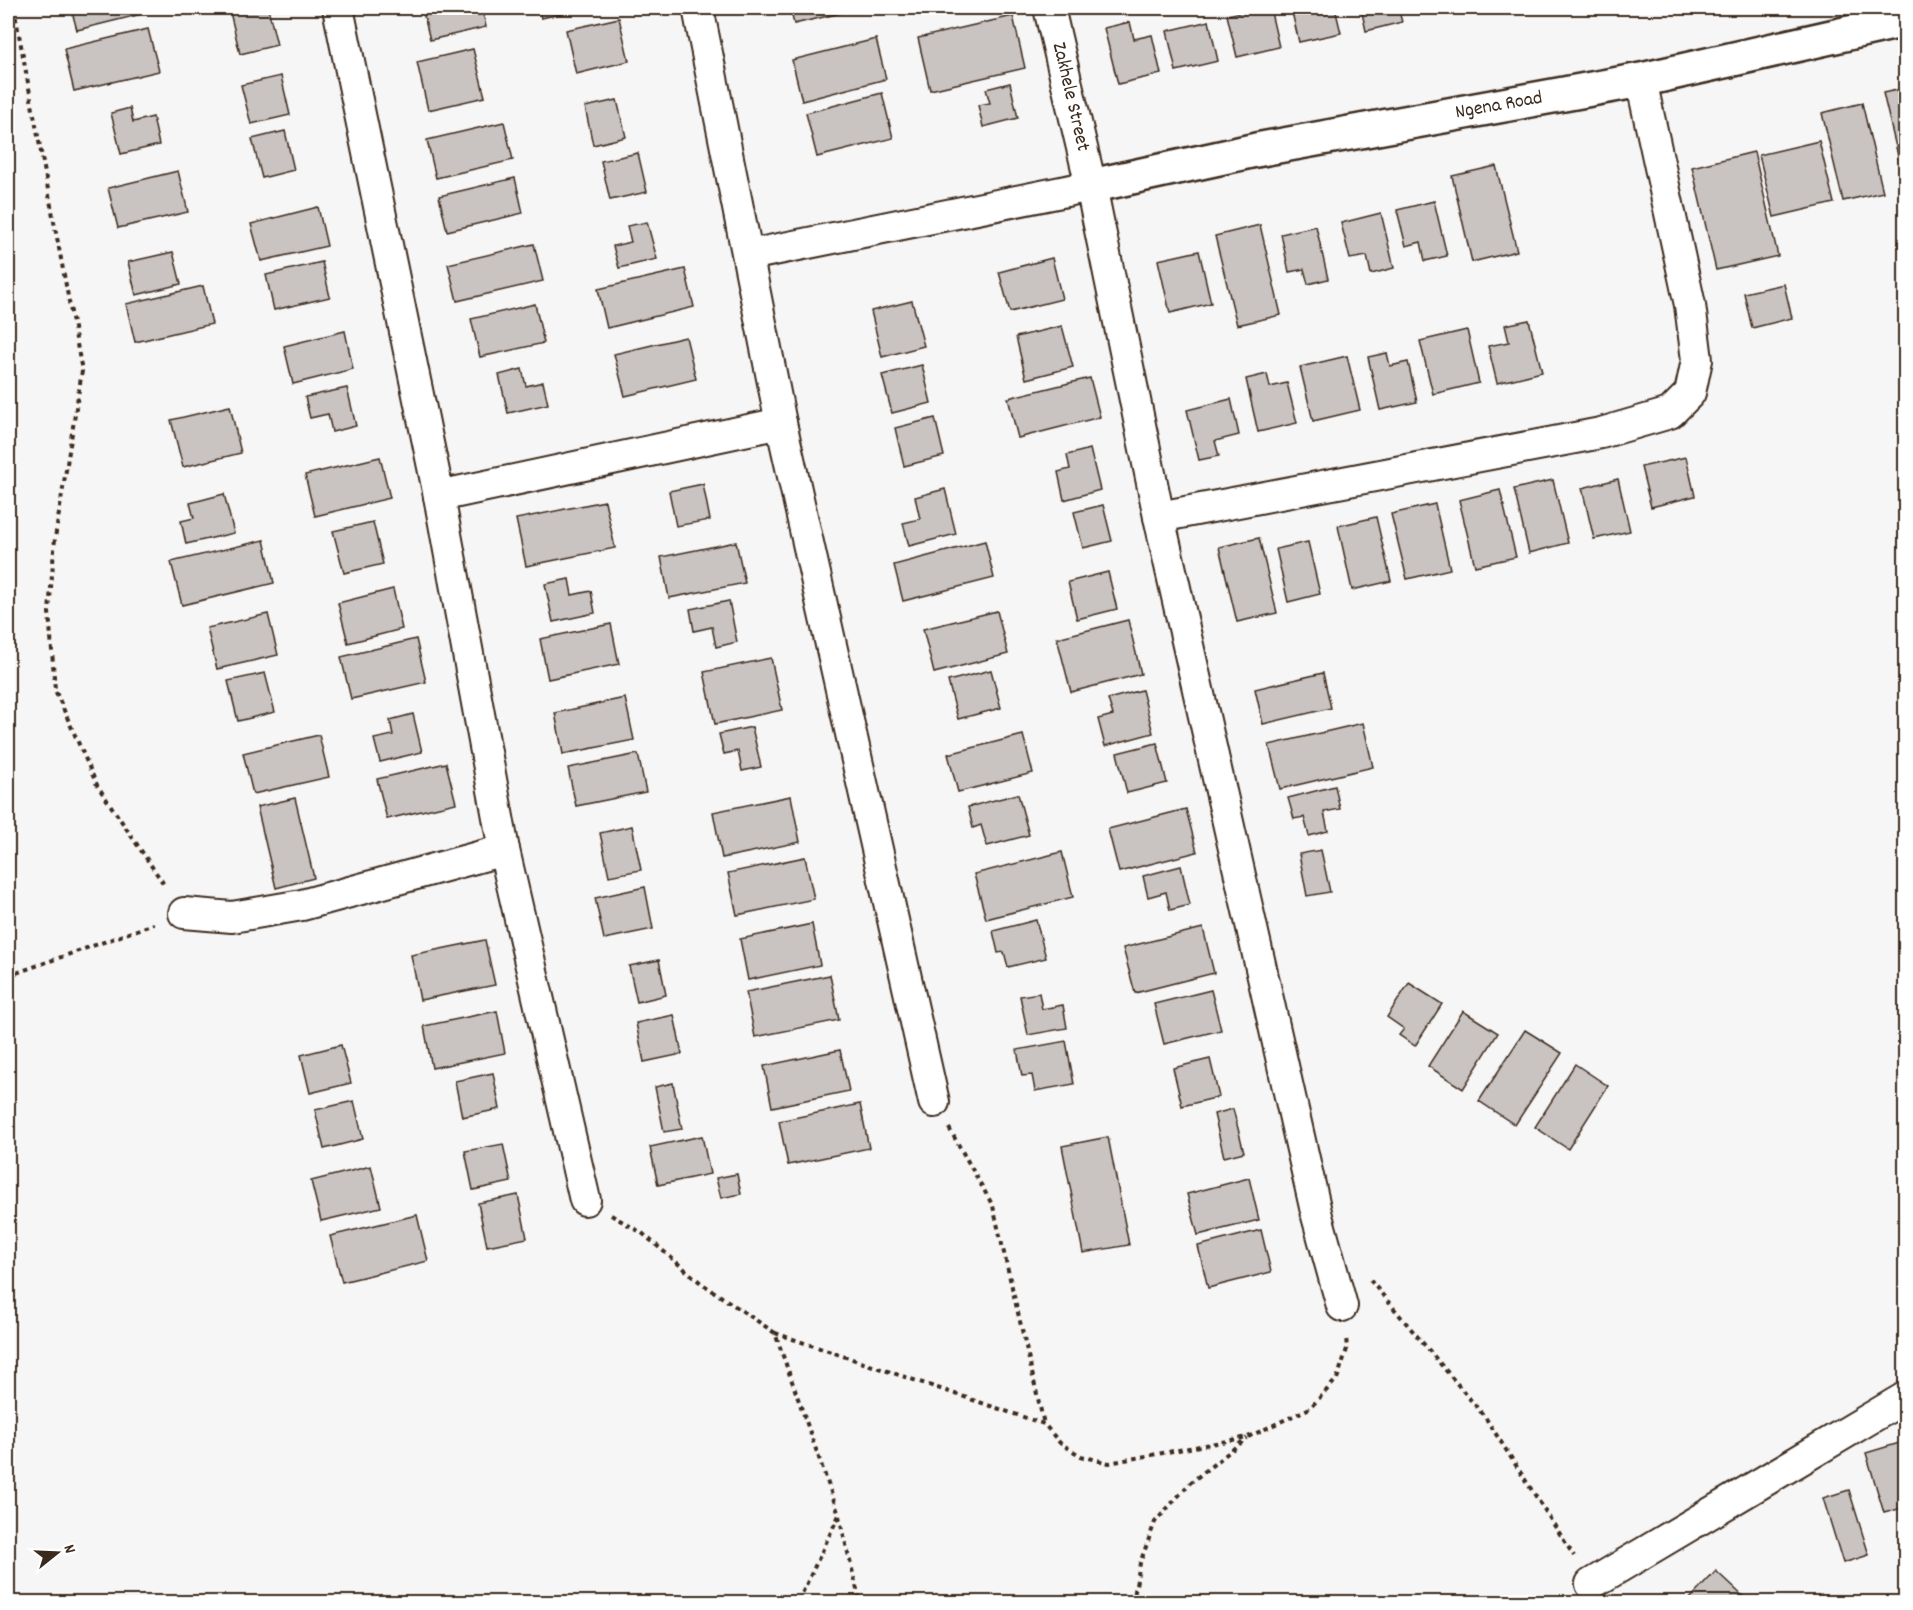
<svg xmlns="http://www.w3.org/2000/svg" width="1913" height="1610" font-family="Dekko,sans-serif">
  <rect width="100%" height="100%" fill="#f7f6f6"/>
  <filter id="ink" filterUnits="userSpaceOnUse"><feTurbulence type="fractalNoise" baseFrequency=".0167" numOctaves="2"/><feDisplacementMap in="SourceGraphic" scale="12" xChannelSelector="R" yChannelSelector="G"/><feConvolveMatrix kernelMatrix="1 2 1 2 8 2 1 2 1" color-interpolation-filters="sRGB"/></filter>
  <g filter="url(#ink)">
    <g fill="#c9c3c1" stroke="#3b2a1e" stroke-width="1.5">
      <path d="M71,8H158V10L77,30Z"/>
      <path d="M250,8H268L277,45L240,54L230,12Z"/>
      <path d="M422,8H482L486,27L430,40Z"/>
      <path d="M538,8H588L541,18Z"/>
      <path d="M790,8H862L794,24Z"/>
      <path d="M929,8H973L931,17Z"/>
      <path d="M1261,8H1270L1279,47L1237,57L1227,15Z"/>
      <path d="M1291,8H1335L1341,33L1299,42Z"/>
      <path d="M1361,8H1398L1402,22L1366,31Z"/>
      <path d="M1418,8H1448L1419,14Z"/>
      <path d="M1013,16L1025,68L930,90L918,38Z"/>
      <path d="M619,18L629,61L576,74L566,30Z"/>
      <path d="M1209,21L1218,61L1176,71L1167,31Z"/>
      <path d="M1130,22L1134,39L1152,35L1161,74L1118,84L1104,28Z"/>
      <path d="M148,29L159,71L74,91L64,49Z"/>
      <path d="M876,39L886,79L802,101L792,60Z"/>
      <path d="M473,49L485,97L428,110L417,62Z"/>
      <path d="M281,76L290,115L251,124L241,85Z"/>
      <path d="M1010,83L1018,118L983,127L978,105L990,103L986,89Z"/>
      <path d="M1906,88V181H1904L1883,93Z"/>
      <path d="M882,93L893,138L817,157L806,113Z"/>
      <path d="M617,100L626,137L593,145L585,107Z"/>
      <path d="M1862,103L1883,192L1843,201L1822,113Z"/>
      <path d="M130,108L133,122L153,117L159,145L121,154L111,113Z"/>
      <path d="M504,122L513,160L436,178L427,140Z"/>
      <path d="M285,131L294,170L262,178L252,139Z"/>
      <path d="M1819,141L1834,203L1774,217L1759,155Z"/>
      <path d="M1754,152L1778,256L1716,270L1692,167Z"/>
      <path d="M638,153L647,192L610,200L601,161Z"/>
      <path d="M1496,166L1517,251L1472,262L1452,176Z"/>
      <path d="M178,171L188,212L118,228L108,188Z"/>
      <path d="M515,178L523,213L447,231L439,196Z"/>
      <path d="M1434,201L1447,256L1425,261L1421,242L1406,246L1397,210Z"/>
      <path d="M318,207L327,246L261,261L251,224Z"/>
      <path d="M1381,213L1394,268L1371,274L1367,256L1350,259L1341,223Z"/>
      <path d="M647,222L657,259L619,268L613,246L631,242L627,226Z"/>
      <path d="M1260,225L1281,315L1237,325L1215,236Z"/>
      <path d="M1316,226L1328,279L1308,284L1304,269L1289,272L1281,234Z"/>
      <path d="M534,244L543,281L457,301L448,264Z"/>
      <path d="M1199,251L1211,303L1170,313L1158,260Z"/>
      <path d="M173,252L181,284L136,295L128,262Z"/>
      <path d="M1052,258L1062,299L1010,312L999,272Z"/>
      <path d="M322,262L330,297L274,310L266,275Z"/>
      <path d="M685,269L694,307L607,328L598,289Z"/>
      <path d="M1784,284L1792,318L1752,328L1744,293Z"/>
      <path d="M203,286L212,324L135,342L126,304Z"/>
      <path d="M912,301L924,346L882,357L871,311Z"/>
      <path d="M535,304L544,343L480,357L471,319Z"/>
      <path d="M1529,320L1542,372L1497,383L1488,346L1509,342L1505,325Z"/>
      <path d="M1062,326L1073,367L1026,379L1016,337Z"/>
      <path d="M1467,330L1479,383L1433,394L1420,341Z"/>
      <path d="M345,331L353,369L293,384L284,346Z"/>
      <path d="M686,337L696,379L625,396L614,354Z"/>
      <path d="M1387,353L1390,366L1408,362L1417,402L1380,410L1368,357Z"/>
      <path d="M1347,356L1360,410L1313,421L1300,367Z"/>
      <path d="M922,365L931,403L892,413L882,375Z"/>
      <path d="M522,369L526,386L543,382L548,404L508,413L499,375Z"/>
      <path d="M1267,374L1270,387L1287,383L1297,423L1258,432L1246,379Z"/>
      <path d="M1090,378L1100,417L1018,438L1008,398Z"/>
      <path d="M347,388L356,426L332,432L328,414L310,418L305,397Z"/>
      <path d="M1231,399L1239,435L1215,441L1219,456L1199,460L1187,410Z"/>
      <path d="M230,406L241,453L183,467L171,420Z"/>
      <path d="M935,418L944,456L904,466L895,428Z"/>
      <path d="M1090,449L1100,490L1064,500L1058,472L1070,469L1067,455Z"/>
      <path d="M380,457L390,498L315,516L305,475Z"/>
      <path d="M1686,457L1695,496L1651,507L1641,467Z"/>
      <path d="M1618,479L1630,531L1594,539L1582,488Z"/>
      <path d="M1553,480L1568,543L1529,553L1514,489Z"/>
      <path d="M703,484L710,520L676,526L669,491Z"/>
      <path d="M945,489L956,534L909,546L903,523L920,519L915,497Z"/>
      <path d="M1500,490L1516,557L1475,566L1459,500Z"/>
      <path d="M224,494L234,533L186,544L181,521L194,518L190,503Z"/>
      <path d="M605,501L615,548L526,566L516,519Z"/>
      <path d="M1435,504L1450,569L1407,579L1391,514Z"/>
      <path d="M1103,505L1112,541L1083,548L1074,512Z"/>
      <path d="M1376,517L1391,581L1352,590L1338,526Z"/>
      <path d="M373,522L383,564L344,573L333,531Z"/>
      <path d="M1259,538L1277,613L1237,622L1219,547Z"/>
      <path d="M264,540L274,583L182,605L171,562Z"/>
      <path d="M985,541L994,578L903,601L894,565Z"/>
      <path d="M736,542L745,583L669,598L661,557Z"/>
      <path d="M1308,542L1320,594L1288,602L1276,549Z"/>
      <path d="M1108,572L1117,609L1077,619L1068,582Z"/>
      <path d="M569,579L572,595L591,591L595,613L553,622L545,584Z"/>
      <path d="M393,589L402,629L348,643L338,603Z"/>
      <path d="M729,601L737,642L716,647L712,627L694,631L690,609Z"/>
      <path d="M997,611L1008,654L934,673L923,629Z"/>
      <path d="M268,614L278,655L217,669L207,628Z"/>
      <path d="M1128,620L1141,674L1071,692L1057,638Z"/>
      <path d="M611,624L619,664L548,679L540,639Z"/>
      <path d="M416,639L426,682L351,699L341,657Z"/>
      <path d="M771,658L782,710L715,724L704,672Z"/>
      <path d="M991,670L1001,708L958,719L948,681Z"/>
      <path d="M265,673L275,712L238,721L228,681Z"/>
      <path d="M1323,673L1331,708L1263,724L1255,689Z"/>
      <path d="M1142,690L1153,733L1105,746L1098,719L1113,715L1108,699Z"/>
      <path d="M625,698L634,740L563,754L555,713Z"/>
      <path d="M413,714L422,752L380,762L374,739L393,735L390,720Z"/>
      <path d="M1363,723L1373,767L1280,789L1269,745Z"/>
      <path d="M752,727L761,767L742,771L738,751L724,754L719,734Z"/>
      <path d="M319,735L329,777L253,794L243,753Z"/>
      <path d="M1023,735L1033,773L958,792L948,754Z"/>
      <path d="M1157,743L1167,783L1127,793L1117,753Z"/>
      <path d="M638,754L646,792L576,806L568,768Z"/>
      <path d="M446,763L456,803L387,819L377,779Z"/>
      <path d="M1335,786L1340,809L1324,812L1328,831L1309,836L1304,817L1294,819L1288,798Z"/>
      <path d="M1018,794L1029,835L987,846L981,825L973,828L968,807Z"/>
      <path d="M791,796L800,842L722,858L713,812Z"/>
      <path d="M295,798L314,878L276,888L257,807Z"/>
      <path d="M1186,809L1197,852L1119,872L1108,829Z"/>
      <path d="M632,826L641,870L609,876L600,833Z"/>
      <path d="M1321,850L1330,892L1307,896L1299,854Z"/>
      <path d="M1062,852L1073,897L986,919L974,874Z"/>
      <path d="M805,857L814,899L737,915L728,873Z"/>
      <path d="M1181,866L1190,905L1170,910L1166,892L1148,897L1143,876Z"/>
      <path d="M645,887L653,929L604,939L595,898Z"/>
      <path d="M1036,920L1046,958L1008,967L1004,952L998,953L993,931Z"/>
      <path d="M812,924L820,965L748,980L740,939Z"/>
      <path d="M1203,928L1214,973L1135,993L1123,948Z"/>
      <path d="M485,940L495,985L420,1000L411,955Z"/>
      <path d="M659,960L666,995L637,1002L629,966Z"/>
      <path d="M830,975L839,1020L755,1037L746,992Z"/>
      <path d="M1409,983L1442,1004L1415,1046L1399,1035L1404,1029L1387,1017Z"/>
      <path d="M1211,990L1221,1030L1164,1044L1154,1004Z"/>
      <path d="M1039,993L1042,1009L1063,1005L1067,1028L1028,1035L1020,996Z"/>
      <path d="M497,1011L505,1053L432,1068L424,1026Z"/>
      <path d="M1463,1011L1498,1033L1463,1089L1428,1066Z"/>
      <path d="M674,1015L682,1054L644,1062L636,1023Z"/>
      <path d="M1525,1030L1562,1053L1515,1125L1479,1101Z"/>
      <path d="M1066,1041L1074,1084L1035,1091L1032,1075L1022,1076L1017,1050Z"/>
      <path d="M341,1045L351,1083L310,1093L301,1055Z"/>
      <path d="M840,1050L849,1091L772,1107L764,1066Z"/>
      <path d="M1210,1059L1219,1097L1182,1106L1173,1068Z"/>
      <path d="M1575,1064L1608,1086L1568,1149L1535,1127Z"/>
      <path d="M493,1073L500,1109L462,1117L455,1081Z"/>
      <path d="M673,1083L682,1129L664,1132L655,1087Z"/>
      <path d="M354,1101L363,1139L324,1149L315,1110Z"/>
      <path d="M860,1104L869,1148L788,1165L779,1121Z"/>
      <path d="M1233,1109L1244,1152L1224,1157L1214,1114Z"/>
      <path d="M702,1136L710,1174L658,1185L650,1147Z"/>
      <path d="M1108,1137L1129,1245L1083,1253L1062,1146Z"/>
      <path d="M503,1144L511,1182L473,1190L465,1151Z"/>
      <path d="M371,1166L381,1207L321,1221L311,1181Z"/>
      <path d="M737,1174L741,1194L721,1198L716,1178Z"/>
      <path d="M1249,1178L1259,1220L1198,1235L1187,1194Z"/>
      <path d="M518,1195L527,1238L487,1246L478,1203Z"/>
      <path d="M417,1215L428,1261L342,1282L330,1236Z"/>
      <path d="M1261,1230L1271,1272L1208,1288L1198,1246Z"/>
      <path d="M1906,1441V1507L1884,1513L1866,1453Z"/>
      <path d="M1849,1490L1869,1555L1843,1563L1823,1498Z"/>
      <path d="M1716,1571L1748,1601L1746,1602H1690L1688,1601Z"/>
    </g>
    <g fill="none" stroke-linecap="round" stroke-linejoin="round">
      <g stroke="#3b2a1e" stroke-width="34">
        <g id="minor">
          <path d="M338,8L439,496L504,850L585,1200"/>
          <path d="M698,8L781,423L934,1102"/>
          <path d="M1049,8L1091,186L1159,517L1317,1216L1342,1306"/>
          <path d="M749,255L1091,186"/>
          <path d="M439,496L781,423"/>
          <path d="M1159,517L1601,433L1670,413L1690,393L1697,360L1690,305L1641,80"/>
          <path d="M184,913L232,917L302,905L504,850"/>
          <path d="M1591,1584L1906,1397"/>
        </g>
      </g>
      <g stroke="#3b2a1e" stroke-width="38">
        <path id="tertiary" d="M1091,186L1256,150L1641,80L1906,20"/>
      </g>
      <g stroke="#3b2a1e" stroke-width="4" stroke-dasharray="4.5 4.5" stroke-linecap="butt">
        <path d="M14,8L82,371L55,538L49,612L55,690L97,785L165,886"/>
        <path d="M8,976L154,924"/>
        <path d="M949,1128L993,1206L1044,1424"/>
        <path d="M611,1215L642,1233L701,1283L775,1333L839,1515L798,1602"/>
        <path d="M1370,1280L1485,1417L1574,1556"/>
        <path d="M775,1333L1044,1424L1060,1443L1081,1456L1109,1463L1248,1437L1310,1408L1337,1379L1347,1349L1346,1337"/>
        <path d="M839,1516L860,1602"/>
        <path d="M1133,1602L1140,1563L1155,1522L1190,1483L1247,1438"/>
      </g>
      <use href="#minor" stroke="#fff" stroke-width="30"/>
      <use href="#tertiary" stroke="#fff" stroke-width="33"/>
    </g>
  </g>
  <g text-anchor="middle" dominant-baseline="central" stroke-width="5" stroke-linejoin="round" paint-order="stroke">
    <g font-size="20" fill="#3b2a1e" stroke="#fff">
      <text transform="translate(1070 97) rotate(77)">Zakhele Street</text>
      <text transform="translate(1499 106) rotate(-10)">Ngena Road</text>
    </g>
  </g>
  <rect width="1913" height="1610" fill="none" stroke="#fff" stroke-width="30"/>
  <rect x="15" y="15" width="1883" height="1580" fill="none" stroke="#3b2a1e" stroke-width="2" filter="url(#ink)"/>
  <g transform="translate(57 1553) rotate(72)" stroke="#ffffff" stroke-width="4.5" paint-order="stroke">
  <path d="M0-4.5L10 22L0 15L-10 22Z" fill="#3b2a1e"/>
  <text y="-9" font-size="16" font-weight="bold" text-anchor="middle" fill="#3b2a1e">N</text>
  </g>
</svg>
